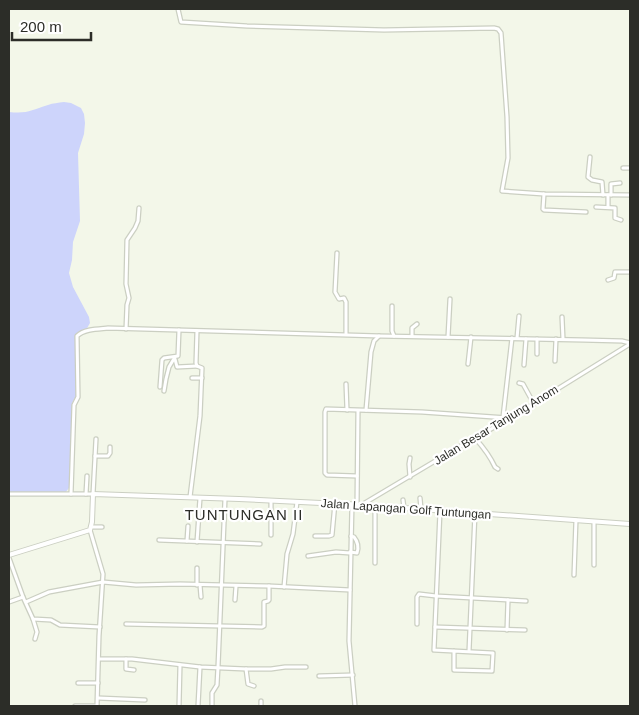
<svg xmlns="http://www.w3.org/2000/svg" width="639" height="715" font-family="Helvetica,sans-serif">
  <rect width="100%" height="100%" fill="#f3f7e9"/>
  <path fill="#cdd4fb" d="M64,102L71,103L81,108L84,114L85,123L84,134L78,153L80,221L73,242L72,260L69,273L73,287L89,317L90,323L86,330L78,332L75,335L76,396L72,403L71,483L69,488L64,494L9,492V112C28,114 31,110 48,105C53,103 58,103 64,102Z"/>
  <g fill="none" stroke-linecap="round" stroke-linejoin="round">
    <g stroke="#cbcfc2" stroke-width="5.5">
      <g id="street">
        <path d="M178,9L181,22L247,26L384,30L494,28L498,29L501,33L507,117L508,158L502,191L544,194L630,195"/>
        <path d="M590,157L588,177L592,180L602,182L603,195"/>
        <path d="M623,168H630"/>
        <path d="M544,194L543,209L544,210L586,212"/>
        <path d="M611,195V184L620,183"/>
        <path d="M596,207L615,208V218L621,220"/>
        <path d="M608,207V195"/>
        <path d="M337,253L335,292L339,299L344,298L346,302V334"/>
        <path d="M608,280L614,278L615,272H630"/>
        <path d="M392,306V331L394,336"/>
        <path d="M562,317L563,339"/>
        <path d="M126,329L127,305L129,298L126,284L127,240L135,228L138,221L139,208"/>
        <path d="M412,336V328L417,324"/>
        <path d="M448,337L450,299"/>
        <path d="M517,338L519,316"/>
        <path d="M537,354V339"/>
        <path d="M175,359L177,367L197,366"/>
        <path d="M555,361L556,339"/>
        <path d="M468,364L471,337"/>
        <path d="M524,365L526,339"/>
        <path d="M192,378H202"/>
        <path d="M519,383L523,384L534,404"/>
        <path d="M346,384L347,410"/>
        <path d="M160,387L162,360L164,358L178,356L179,330"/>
        <path d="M164,391L166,379L169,367L175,357"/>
        <path d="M366,410L371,352L374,341L379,336"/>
        <path d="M503,417L512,338"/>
        <path d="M475,438C483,447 490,456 495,467L498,469"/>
        <path d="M95,456H108L110,453V447"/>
        <path d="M410,458L409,464L410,477"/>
        <path d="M357,476L327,475L325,473V412L326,409L422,412L508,418"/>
        <path d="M9,494H93L96,439"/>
        <path d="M71,494L74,405L78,397L77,336C84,329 98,329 108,328L380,336L583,340L622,341L630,343"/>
        <path d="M86,494L87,476"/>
        <path d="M190,497L200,416L202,368L197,366L196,363L197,331"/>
        <path d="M420,498L421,509"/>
        <path d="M403,500L404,508"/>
        <path d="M352,504L349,641L355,706"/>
        <path d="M363,504L457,448L509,419L630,344"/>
        <path d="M357,505L358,411"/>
        <path d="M440,511L434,650L492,653H493L492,671L454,670V651"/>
        <path d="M92,527H102"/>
        <path d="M90,530L103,574L99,636L97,706"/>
        <path d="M271,535V501"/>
        <path d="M315,536H329L332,535L335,503"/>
        <path d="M159,540L260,544"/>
        <path d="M187,541L188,526"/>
        <path d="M197,542L200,498"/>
        <path d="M350,552L357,553C359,547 358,542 354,537L351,536"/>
        <path d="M308,556L336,552L350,553"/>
        <path d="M9,558L23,597L33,619L51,620L60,625L100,627"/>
        <path d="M375,563V506"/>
        <path d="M594,565V522"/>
        <path d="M197,568V585"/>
        <path d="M574,575L576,520"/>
        <path d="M200,585L201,597"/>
        <path d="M284,587L287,554L293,534L297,502"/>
        <path d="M235,600L236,586"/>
        <path d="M9,602L23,597"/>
        <path d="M26,602L49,592L103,582L136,585L180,584L269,586L350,590"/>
        <path d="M33,619L37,632L35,639"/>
        <path d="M126,624L262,627L264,626V602L268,601L269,600V586"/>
        <path d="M417,624V597L419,594L436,596L526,601"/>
        <path d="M435,627L525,630"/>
        <path d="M507,630L508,600"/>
        <path d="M469,651L475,513"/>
        <path d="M99,659H132L200,667L246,669H271L285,667H306"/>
        <path d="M126,659V669L134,670"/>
        <path d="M246,669L248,684L254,686"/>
        <path d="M319,676L353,675"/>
        <path d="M78,683H98"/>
        <path d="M98,698L145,700"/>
        <path d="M75,706H97"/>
        <path d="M179,706L180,665"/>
        <path d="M198,706L200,667"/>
        <path d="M212,706V693L217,685L218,667L225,499"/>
        <path d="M261,706V701"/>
      </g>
    </g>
    <g stroke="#cbcfc2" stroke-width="6">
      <path id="secondary" d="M9,555L90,530L92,522L93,494L239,499L362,505L630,524"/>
    </g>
    <use href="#street" stroke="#fff" stroke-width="3"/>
    <use href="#secondary" stroke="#fff" stroke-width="4"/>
  </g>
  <g text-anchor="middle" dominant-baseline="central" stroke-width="4.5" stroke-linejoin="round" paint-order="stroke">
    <g font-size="12" fill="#2c2d28" stroke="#fff">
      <text transform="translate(496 425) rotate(-31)">Jalan Besar Tanjung Anom</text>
      <text transform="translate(406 509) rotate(4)">Jalan Lapangan Golf Tuntungan</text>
    </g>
    <g font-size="15" letter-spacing="1" fill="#2c2d28" stroke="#fff">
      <text x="244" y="514">TUNTUNGAN II</text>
    </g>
  </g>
  <rect width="639" height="715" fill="none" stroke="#2c2d28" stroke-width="20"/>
  <path d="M12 32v8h79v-8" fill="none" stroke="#2c2d28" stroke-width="2.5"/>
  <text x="20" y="32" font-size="15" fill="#2c2d28" stroke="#ffffff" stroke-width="4" paint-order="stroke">200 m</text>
</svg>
